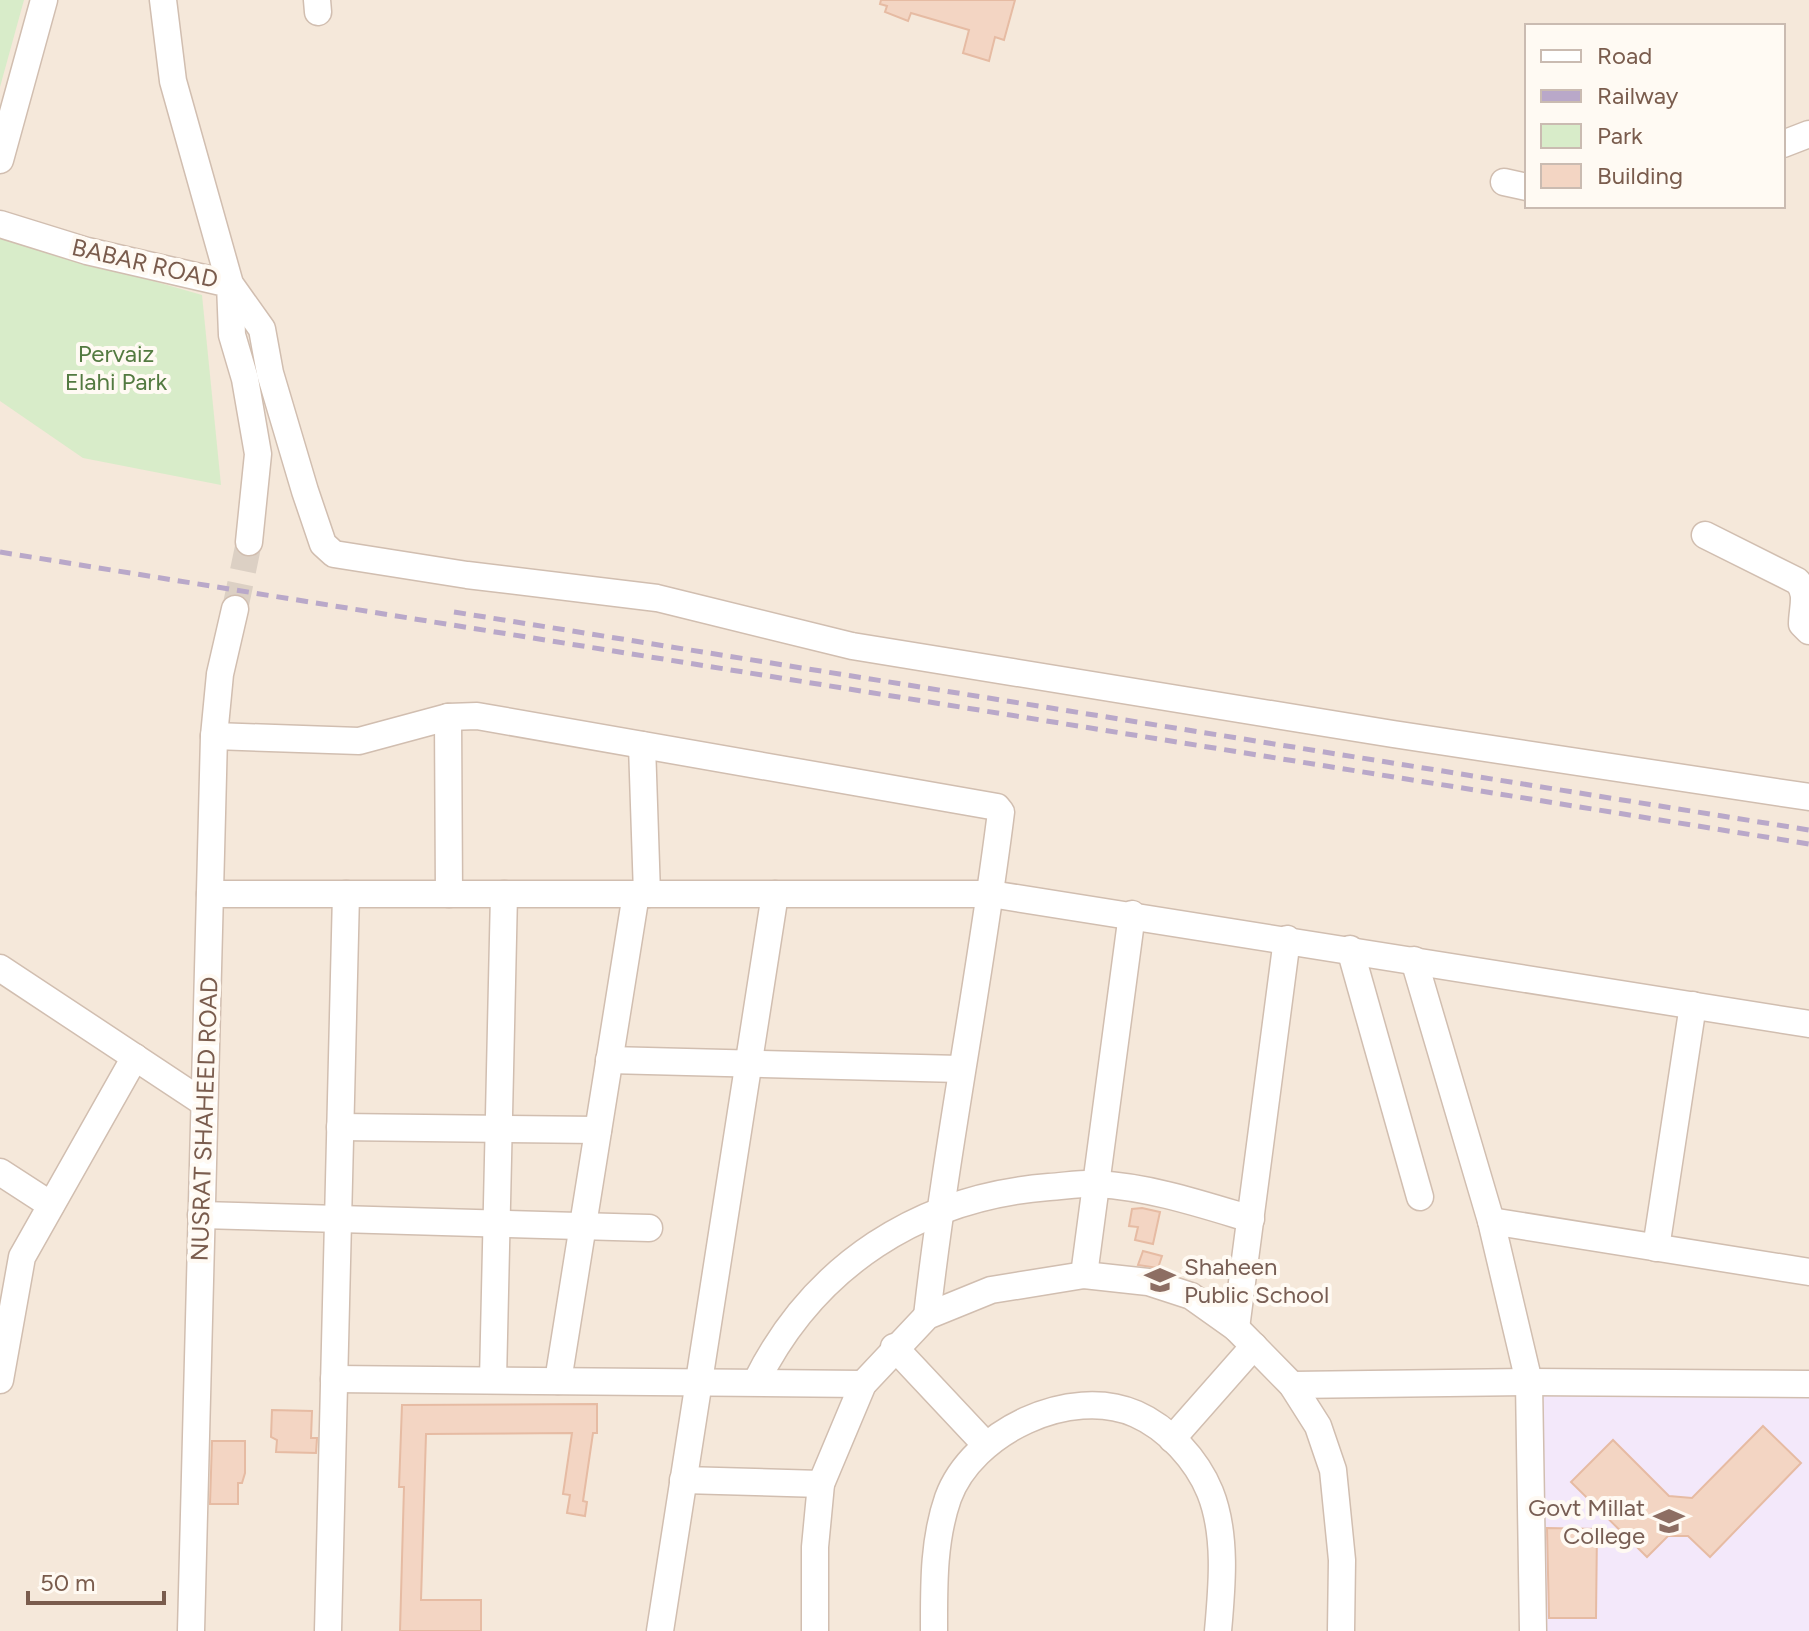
<svg xmlns="http://www.w3.org/2000/svg" width="1809" height="1631" font-family="Figtree,sans-serif">
  <rect width="100%" height="100%" fill="#fdf6ec"/>
  <path fill="#f5e8da" fill-rule="evenodd" d="M0,0H1809V1631H0ZM1527,26H1783V206H1527Z"/>
  <path fill="#f3e8fa" d="M1809,1390V1631H1520L1517,1392Z"/>
  <g fill="#d8ecc9">
    <path d="M0,0H24L0,87Z"/>
    <path d="M0,237L202,295L221,485L83,458L0,401Z"/>
  </g>
  <g fill="#f3d5c3" stroke="#e6bba3" stroke-width="2">
    <path d="M881,0H1015L1004,40L995,37L989,61L963,53L969,30L911,13L908,21L885,12L887,6L880,4Z"/>
    <path d="M1142,1208L1160,1212L1153,1244L1135,1240L1138,1227L1129,1226L1132,1209Z"/>
    <path d="M1143,1251L1162,1256L1158,1268L1138,1265Z"/>
    <path d="M597,1404V1433H593L583,1501L587,1502L585,1516L567,1513L570,1495L563,1494L572,1433L426,1434L421,1600H481V1631H400L404,1487H399L402,1405Z"/>
    <path d="M272,1410L312,1411L311,1438H317L316,1453L276,1452L277,1440L271,1437Z"/>
    <path d="M1763,1426L1801,1463L1710,1557L1688,1536H1668L1647,1557L1571,1482L1613,1440L1669,1496L1692,1498Z"/>
    <path d="M212,1441H245V1473L242,1483H238V1504H210Z"/>
    <path d="M1547,1528L1597,1529L1596,1618H1549Z"/>
  </g>
  <g fill="none" stroke-linecap="round" stroke-linejoin="round">
    <path stroke="#dcd0c4" stroke-width="26" stroke-dasharray="26 13" stroke-linecap="butt" d="M235,609L249,542"/>
    <g stroke="#d1beb0" stroke-width="29">
      <g id="minor">
        <path d="M163,0L173,81L230,284L262,329L270,373L305,491L323,544L334,554L467,575L657,598L852,646L1393,734L1809,797"/>
        <path d="M317,0L318,12"/>
        <path d="M1783,144L1809,134"/>
        <path d="M0,160L44,0"/>
        <path d="M1504,182L1527,187"/>
        <path d="M0,224L87,251L230,284L232,335L245,379L258,454L249,542"/>
        <path d="M1705,535L1797,581C1809,593 1802,608 1802,624L1809,631"/>
        <path d="M448,717L449,894"/>
        <path d="M214,736L359,741L448,717L477,716L997,807L1001,812C980,981 946,1147 927,1316"/>
        <path d="M642,745L647,894"/>
        <path d="M210,894H991L1809,1024"/>
        <path d="M1350,949L1420,1197"/>
        <path d="M1414,960L1491,1221L1529,1382L1533,1631"/>
        <path d="M0,968L204,1103"/>
        <path d="M609,1060L960,1069"/>
        <path d="M340,1127L598,1130"/>
        <path d="M0,1172L51,1205"/>
        <path d="M201,1215L649,1228"/>
        <path d="M1491,1221L1809,1272"/>
        <path d="M1656,1248L1693,1005"/>
        <path d="M1084,1275L1132,914"/>
        <path d="M1236,1328L1287,939"/>
        <path d="M894,1347L986,1445"/>
        <path d="M334,1379L863,1384"/>
        <path d="M0,1380L22,1257L135,1057"/>
        <path d="M493,1380L504,894"/>
        <path d="M558,1381L636,894"/>
        <path d="M756,1382C814,1265 920,1197 1049,1187C1065,1186 1082,1183 1097,1184C1150,1187 1201,1204 1251,1219"/>
        <path d="M1292,1385L1529,1382L1809,1384"/>
        <path d="M1172,1439L1254,1346"/>
        <path d="M683,1480L821,1484"/>
        <path d="M191,1631L214,736L220,674L235,609"/>
        <path d="M328,1631L346,894"/>
        <path d="M660,1631L775,894"/>
        <path d="M815,1631V1547L821,1484L863,1384L927,1316L991,1290L1084,1275L1148,1282L1191,1296L1236,1328L1292,1385L1318,1426L1333,1470L1342,1560L1341,1631"/>
        <path d="M934,1631C934,1587 933,1541 948,1498C972,1432 1070,1385 1136,1414C1168,1428 1197,1460 1210,1492C1227,1534 1222,1587 1218,1631"/>
      </g>
    </g>
    <use href="#minor" stroke="#fff" stroke-width="26"/>
    <g stroke="#b9a8c9" stroke-width="5" stroke-dasharray="12 8" stroke-linecap="butt">
      <path d="M0,552L1809,844"/>
      <path d="M454,612L1809,830"/>
    </g>
  </g>
  <defs>
    <g id="school-bare" transform="scale(2.4)"><path d="M0-5L7-2L0 1L-7-2ZM-4 1L0 2.5L4 1V4Q0 6-4 4Z" fill="#8d6e63" stroke="#fffaf3" stroke-width="2.5" paint-order="stroke"/></g>
  </defs>
  <g fill-rule="evenodd">
    <use href="#school-bare" x="1160" y="1280"/>
    <use href="#school-bare" x="1669" y="1521"/>
  </g>
  <g text-anchor="middle" dominant-baseline="central" stroke-width="8" stroke-linejoin="round" paint-order="stroke">
    <g font-size="24" fill="#7a5c4d" stroke="#fffaf3">
      <text transform="translate(145 263) rotate(13)">BABAR ROAD</text>
      <text transform="translate(204 1119) rotate(-88)">NUSRAT SHAHEED ROAD</text>
    </g>
    <g font-size="24" fill="#537a41" stroke="#fffaf3">
      <text x="116" y="353">Pervaiz<tspan x="116" dy="28">Elahi Park</tspan></text>
    </g>
    <g font-size="24" fill="#785e54" stroke="#fffaf3" text-anchor="start">
      <text x="1184" y="1266">Shaheen<tspan x="1184" dy="28">Public School</tspan></text>
      <text x="1645" y="1507" text-anchor="end">Govt Millat<tspan x="1645" dy="28">College</tspan></text>
    </g>
  </g>
  <rect x="1525" y="24" width="260" height="184" fill="#fffaf3" stroke="#cabbb1" stroke-width="2"/>
  <rect x="1541" y="50" width="40" height="12" fill="#ffffff" stroke="#cabbb1" stroke-width="2"/>
  <text x="1597" y="64" font-size="24" fill="#7a5c4d">Road</text>
  <rect x="1541" y="90" width="40" height="12" fill="#b9a8c9" stroke="#cabbb1" stroke-width="2"/>
  <text x="1597" y="104" font-size="24" fill="#7a5c4d">Railway</text>
  <rect x="1541" y="124" width="40" height="24" fill="#d8ecc9" stroke="#cabbb1" stroke-width="2"/>
  <text x="1597" y="144" font-size="24" fill="#7a5c4d">Park</text>
  <rect x="1541" y="164" width="40" height="24" fill="#f3d5c3" stroke="#cabbb1" stroke-width="2"/>
  <text x="1597" y="184" font-size="24" fill="#7a5c4d">Building</text>
  <path d="M28 1591v12h136v-12" fill="none" stroke="#7a5c4d" stroke-width="4"/>
  <text x="40" y="1591" font-size="24" fill="#7a5c4d" stroke="#fffaf3" stroke-width="6" paint-order="stroke">50 m</text>
</svg>
